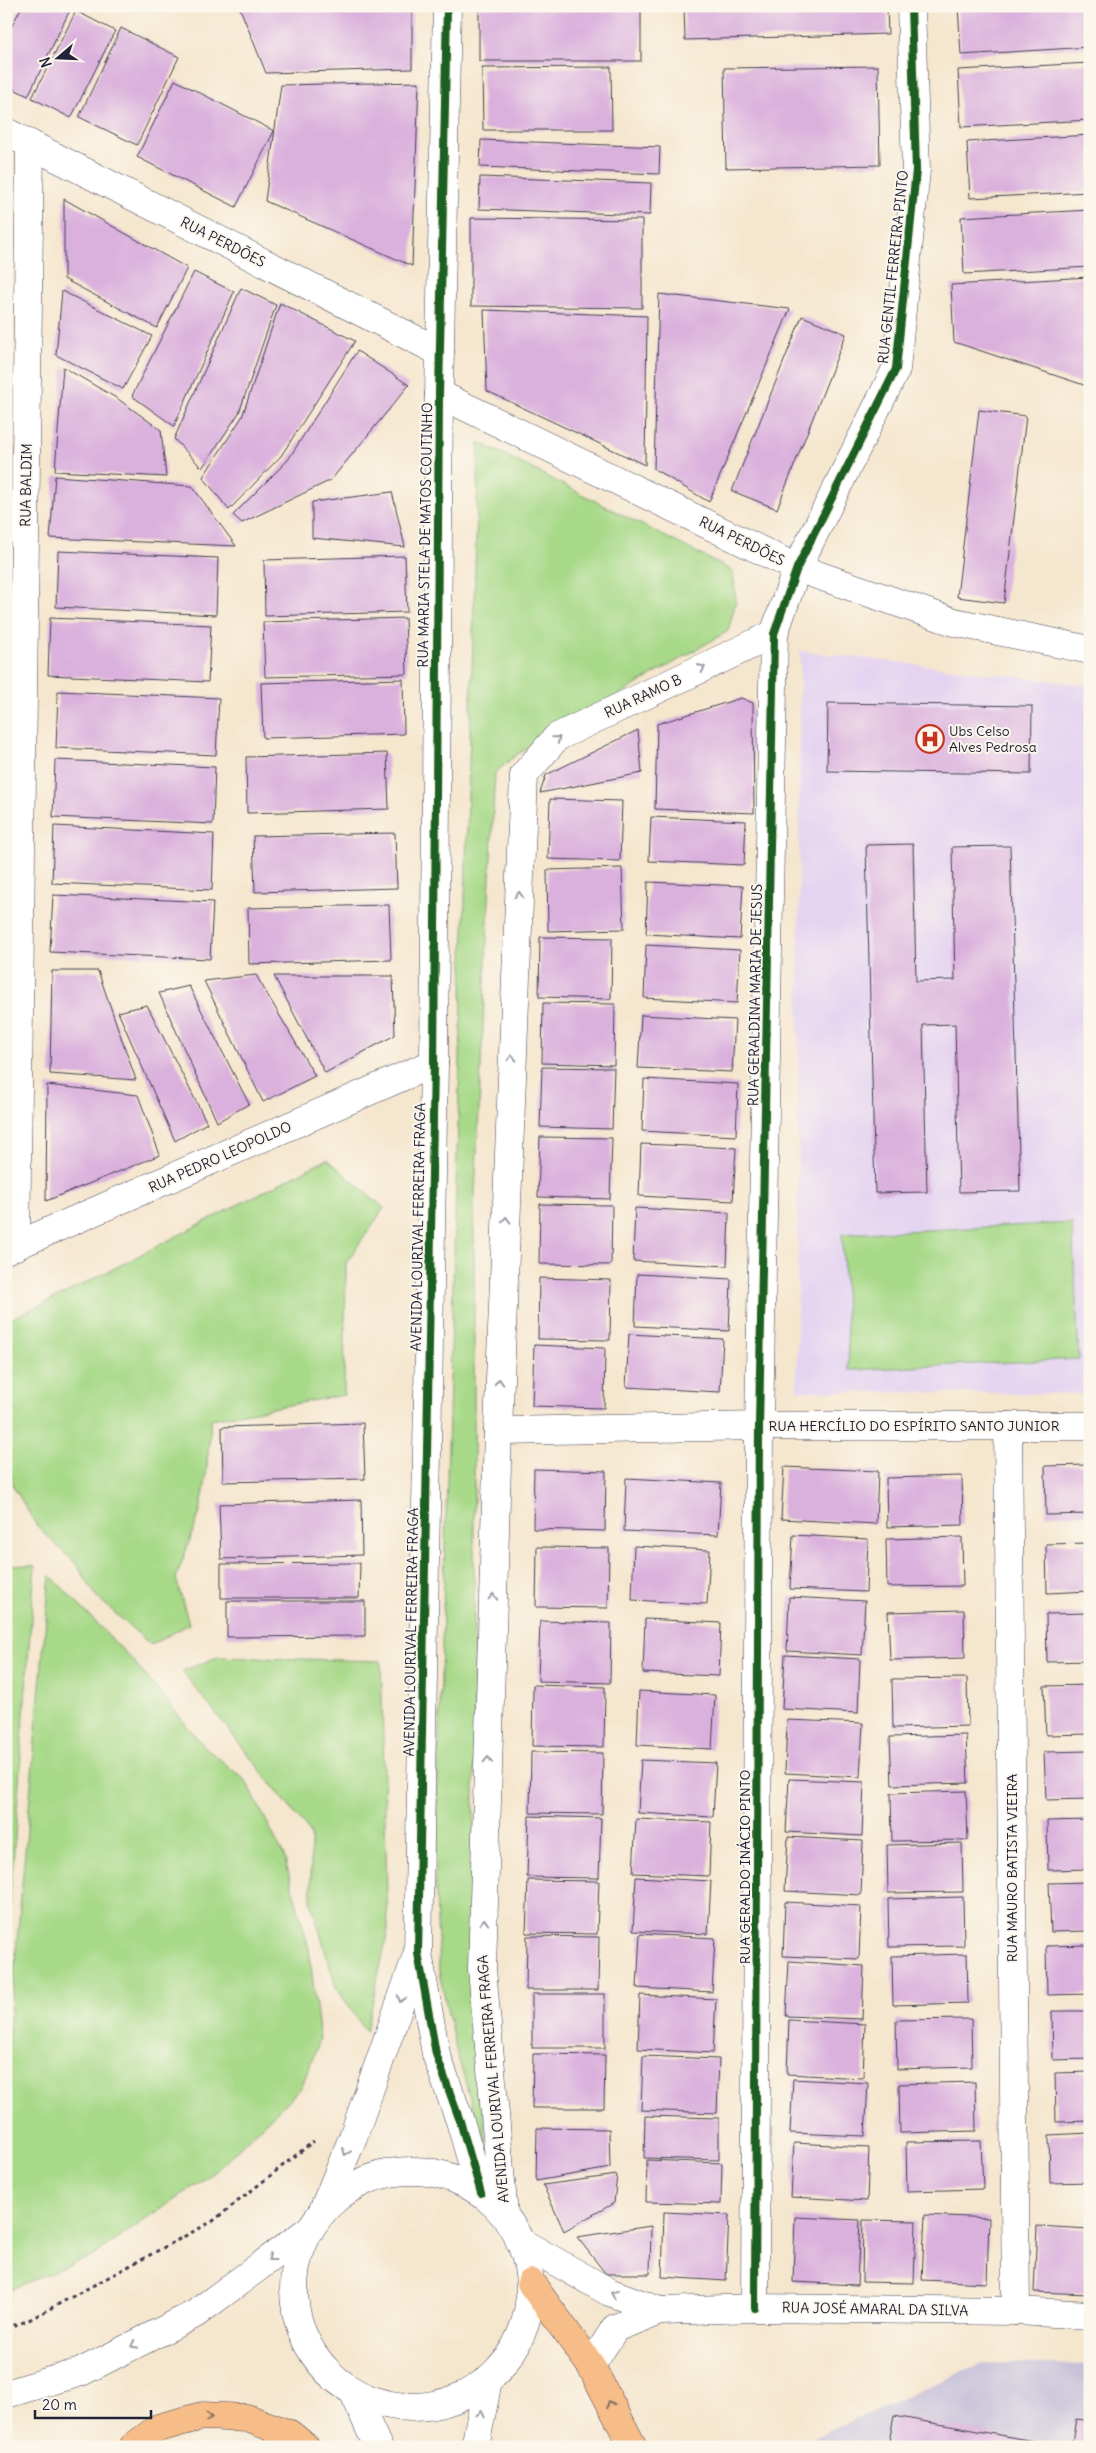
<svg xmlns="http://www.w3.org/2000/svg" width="1096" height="2453" font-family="Delius,sans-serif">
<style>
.built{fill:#e4d3f1}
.industrial{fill:#c6c0d9}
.green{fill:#a7d988;stroke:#647e62}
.building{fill:#dab0dd}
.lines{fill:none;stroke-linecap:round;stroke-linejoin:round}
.minor-casing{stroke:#423f51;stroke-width:29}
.tertiary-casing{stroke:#423f51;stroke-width:29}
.trunk-casing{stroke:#423f51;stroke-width:29}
.path{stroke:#423f51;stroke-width:3;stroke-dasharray:4 4;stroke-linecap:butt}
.minor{stroke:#fff;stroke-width:28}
.tertiary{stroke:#fff;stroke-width:28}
.trunk{stroke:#f7bd88;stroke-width:28}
.cycleway-casing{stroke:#fbf7ec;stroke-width:11}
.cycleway{stroke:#1b5e20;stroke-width:8}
.oneway{stroke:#9c9ca7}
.oneway2{stroke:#8c7062}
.labels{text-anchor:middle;stroke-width:4;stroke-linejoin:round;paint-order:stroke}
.street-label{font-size:14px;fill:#22223b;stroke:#fbf7ec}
.poi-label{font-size:14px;fill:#22223b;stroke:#fbf7ec;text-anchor:start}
</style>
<rect width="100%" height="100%" fill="#fbf7ec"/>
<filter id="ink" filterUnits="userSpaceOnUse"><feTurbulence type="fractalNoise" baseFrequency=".02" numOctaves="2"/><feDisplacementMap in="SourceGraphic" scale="10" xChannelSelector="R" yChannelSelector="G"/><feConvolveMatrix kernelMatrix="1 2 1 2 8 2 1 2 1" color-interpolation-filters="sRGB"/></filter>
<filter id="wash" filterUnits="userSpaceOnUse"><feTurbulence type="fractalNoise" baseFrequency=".0096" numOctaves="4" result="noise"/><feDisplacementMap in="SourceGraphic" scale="20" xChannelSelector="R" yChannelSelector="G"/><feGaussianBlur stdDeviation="1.12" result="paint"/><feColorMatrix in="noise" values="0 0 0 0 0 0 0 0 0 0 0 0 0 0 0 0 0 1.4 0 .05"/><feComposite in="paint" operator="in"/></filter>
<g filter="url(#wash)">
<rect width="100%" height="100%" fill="#f5e6ce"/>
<polygon class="built" points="800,651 1090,685 1090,1394 797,1391"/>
<polygon class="industrial" points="982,2363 1090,2365 1090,2447 793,2447"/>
<g class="green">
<polygon points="479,442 733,571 736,601 728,631 516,755 495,773 474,1214 474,1979 487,2155 456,2050 439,1972 435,1870"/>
<polygon points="327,1159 384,1208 346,1263 344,1395 211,1419 205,1487 199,1515 176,1578 189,1624 151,1645 97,1597 76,1564 37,1526 13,1486 6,1445 6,1321 62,1295"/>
<polygon points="1072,1223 1079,1359 849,1370 842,1234"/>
<polygon points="6,1564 35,1566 6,1958"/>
<polygon points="50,1575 135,1663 203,1745 246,1781 284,1856 309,1949 320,2040 301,2088 213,2173 93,2256 6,2291 6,2062"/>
<polygon points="218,1657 381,1661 388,1931 366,2032 336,1987 311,1902 311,1834 182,1671"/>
</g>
<g id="blocks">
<g class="building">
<polygon points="22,6 71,8 28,96 6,85 6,37"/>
<polygon points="239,6 412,6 412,69 266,73"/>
<rect x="479" y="6" width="162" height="55"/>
<polygon points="684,6 887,6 888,34 685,40"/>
<polygon points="958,6 1090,6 1090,47 961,55"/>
<polygon points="76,11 115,31 71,118 32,98"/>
<polygon points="121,28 179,57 137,145 79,117"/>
<polygon points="1090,63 1090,120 961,127 958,70"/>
<polygon points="878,66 880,165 726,168 724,68"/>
<polygon points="611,67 612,130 483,130 482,68"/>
<polygon points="175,80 274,131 236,207 137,157"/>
<polygon points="419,82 412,266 265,201 281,85"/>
<polygon points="1090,135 1090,192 970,198 967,142"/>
<polygon points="481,140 660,147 659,174 480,167"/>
<polygon points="480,177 651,183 650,215 479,209"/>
<polygon points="64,199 187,268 157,328 64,279"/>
<polygon points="1090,210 1090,267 964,274 961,217"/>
<polygon points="471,218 642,220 642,308 471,306"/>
<polygon points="194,272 234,292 174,426 132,396"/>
<polygon points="1089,277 1090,387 954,342 951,285"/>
<polygon points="241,288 276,305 239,413 202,468 174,439"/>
<polygon points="62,291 152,336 123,389 56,355"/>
<polygon points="659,294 790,309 709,502 654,469"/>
<polygon points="280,303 355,341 281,456 229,510 203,477 242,417"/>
<polygon points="484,310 647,316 645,465 487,391"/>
<polygon points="802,316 846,334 777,509 732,491"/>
<polygon points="357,351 409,385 331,480 242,523 233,515 288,460"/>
<polygon points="63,367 118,399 161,430 166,477 55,471"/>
<polygon points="979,410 1026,416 1004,603 957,597"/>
<polygon points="55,476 192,486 236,546 50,538"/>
<polygon points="392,492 405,547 312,538 312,502"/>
<polygon points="58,551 218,558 216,615 56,607"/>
<polygon points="405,556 407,612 265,616 264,560"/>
<polygon points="50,618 211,625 208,682 48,675"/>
<polygon points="405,618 407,674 265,677 263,622"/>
<polygon points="403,679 404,734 263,738 261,683"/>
<polygon points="58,691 219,698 216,755 56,748"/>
<polygon points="741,698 753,703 754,813 655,809 657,724"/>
<polygon points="828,703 1032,706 1031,774 827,771"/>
<polygon points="638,730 642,773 540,793 546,775"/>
<polygon points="387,753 389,809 247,813 246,757"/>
<polygon points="55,760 215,767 213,824 53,817"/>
<polygon points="550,799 622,801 620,861 548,859"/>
<polygon points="651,817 746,821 744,865 649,861"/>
<polygon points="54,826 214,834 212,890 52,883"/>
<polygon points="395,833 397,888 255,892 253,836"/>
<polygon points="913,844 916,981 955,980 952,847 1010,846 1020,1191 959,1192 955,1024 923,1025 927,1192 875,1193 866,845"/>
<polygon points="622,868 624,929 548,931 547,870"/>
<polygon points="648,882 743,886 740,939 646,934"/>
<polygon points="53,895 213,902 210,959 50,952"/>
<polygon points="389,905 391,960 249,964 248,908"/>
<polygon points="540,937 612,938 611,999 539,997"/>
<polygon points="646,945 740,950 737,1003 644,998"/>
<polygon points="52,971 98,971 136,1080 50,1074"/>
<polygon points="256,975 315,1076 263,1102 204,981"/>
<polygon points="274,976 393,976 395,1035 325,1073"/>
<polygon points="189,986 249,1104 217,1122 159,993"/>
<polygon points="543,1003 615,1004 614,1065 542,1063"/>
<polygon points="147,1005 207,1123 175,1141 118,1012"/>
<polygon points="641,1015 735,1020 732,1072 638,1068"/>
<polygon points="542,1067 614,1068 612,1129 540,1127"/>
<polygon points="644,1079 738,1084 736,1136 642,1131"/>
<polygon points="47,1085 138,1095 160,1155 46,1201"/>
<polygon points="540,1137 612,1138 610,1199 538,1197"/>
<polygon points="641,1144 736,1148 733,1201 639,1196"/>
<polygon points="540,1204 612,1205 611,1265 539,1264"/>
<polygon points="635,1208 729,1213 727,1266 633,1261"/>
<polygon points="637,1274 731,1279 729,1331 635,1326"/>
<polygon points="539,1278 611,1280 610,1340 538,1339"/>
<polygon points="629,1334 723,1339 720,1392 626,1387"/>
<polygon points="534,1345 605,1348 604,1408 532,1406"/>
<polygon points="363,1423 365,1479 223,1482 222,1427"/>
<polygon points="1090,1465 1090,1514 1046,1515 1045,1466"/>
<polygon points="784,1467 878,1471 876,1524 781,1519"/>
<polygon points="534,1469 606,1471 605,1531 533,1529"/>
<polygon points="962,1476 963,1525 887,1527 886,1478"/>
<polygon points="626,1478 721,1483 718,1535 624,1531"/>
<polygon points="361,1500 362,1555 221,1559 219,1504"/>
<polygon points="793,1535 868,1539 866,1592 790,1589"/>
<polygon points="962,1537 963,1586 887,1587 886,1539"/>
<polygon points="1090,1543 1090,1591 1047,1593 1046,1544"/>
<polygon points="634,1546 710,1550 707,1604 632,1600"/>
<polygon points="537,1547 609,1548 608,1608 536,1607"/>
<polygon points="360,1563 359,1598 221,1598 221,1564"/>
<polygon points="789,1597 865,1601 862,1655 787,1651"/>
<polygon points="227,1601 365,1601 365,1636 227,1637"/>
<polygon points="964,1610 965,1658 890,1660 888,1612"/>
<polygon points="1090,1613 1090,1661 1047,1662 1046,1614"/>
<polygon points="645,1619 721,1623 719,1676 643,1673"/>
<polygon points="540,1621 611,1623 610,1683 538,1681"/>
<polygon points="785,1655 860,1659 858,1713 782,1709"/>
<polygon points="967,1678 968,1726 893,1728 892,1679"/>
<polygon points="533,1685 605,1687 604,1747 532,1746"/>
<polygon points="1090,1685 1090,1734 1046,1735 1044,1686"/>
<polygon points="639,1691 715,1695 712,1749 637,1745"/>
<polygon points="787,1720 863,1723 860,1777 785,1773"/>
<polygon points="966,1735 968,1783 892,1785 890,1737"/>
<polygon points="1090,1751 1090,1799 1046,1800 1044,1752"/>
<polygon points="531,1752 603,1753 602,1814 530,1813"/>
<polygon points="641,1760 716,1763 713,1817 638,1813"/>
<polygon points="789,1779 864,1782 862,1836 786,1832"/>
<polygon points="966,1791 968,1840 892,1841 891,1793"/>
<polygon points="529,1816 601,1818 599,1878 527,1877"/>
<polygon points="636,1819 711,1822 709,1876 633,1873"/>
<polygon points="1090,1820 1090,1869 1048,1870 1047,1821"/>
<polygon points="788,1837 863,1841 861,1895 785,1891"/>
<polygon points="962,1843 963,1892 888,1893 887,1845"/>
<polygon points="636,1877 711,1881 708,1934 633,1931"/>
<polygon points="528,1880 599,1881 597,1934 526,1933"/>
<polygon points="1090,1882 1090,1931 1051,1932 1049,1883"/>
<polygon points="963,1897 964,1946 889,1947 888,1899"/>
<polygon points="785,1902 861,1906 859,1959 783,1956"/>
<polygon points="640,1934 715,1938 712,1992 637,1988"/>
<polygon points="527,1936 599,1937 598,1990 526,1990"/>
<polygon points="1090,1945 1090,1994 1047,1995 1046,1946"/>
<polygon points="967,1954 968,2003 893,2005 892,1956"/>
<polygon points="789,1961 864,1966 862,2019 786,2016"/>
<rect x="532" y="1994" width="73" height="54"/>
<polygon points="640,1995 716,1999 713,2053 638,2049"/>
<polygon points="1052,2011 1090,2011 1090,2059 1053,2060"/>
<polygon points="971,2019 972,2067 897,2069 896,2020"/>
<polygon points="789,2020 865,2024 863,2078 787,2074"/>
<polygon points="533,2054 605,2055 604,2108 532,2108"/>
<polygon points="643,2056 719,2059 717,2113 641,2110"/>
<polygon points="1090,2072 1090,2121 1056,2122 1055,2073"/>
<polygon points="793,2079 868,2083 865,2136 790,2133"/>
<polygon points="975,2082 976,2131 900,2133 899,2084"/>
<polygon points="645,2116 719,2118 719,2160 644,2158"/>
<polygon points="537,2128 609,2129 610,2168 536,2181"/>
<polygon points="1090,2133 1090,2182 1050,2183 1049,2135"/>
<polygon points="981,2141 983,2189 907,2191 906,2142"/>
<polygon points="794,2143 869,2147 867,2201 791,2197"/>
<polygon points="647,2160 722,2163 721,2204 646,2202"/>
<polygon points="617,2175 614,2203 564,2231 543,2185"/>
<polygon points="664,2212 729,2215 726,2281 662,2277"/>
<polygon points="925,2215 989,2218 987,2283 922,2280"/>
<polygon points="795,2217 860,2220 857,2285 793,2282"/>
<polygon points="863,2220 916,2221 914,2283 862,2282"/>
<polygon points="651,2226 650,2274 606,2274 577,2237"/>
<polygon points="1037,2226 1090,2229 1090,2294 1034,2292"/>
<polygon points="894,2416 1061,2446 1061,2447 888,2447"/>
<polygon points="1076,2419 1090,2421 1090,2447 1071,2447"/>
</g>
</g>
</g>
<g filter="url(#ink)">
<use href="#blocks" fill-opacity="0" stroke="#423f51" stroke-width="1"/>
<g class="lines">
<defs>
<g id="minor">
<polyline points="16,1246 30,144"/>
<polyline points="6,1250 434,1063"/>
<polyline points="1008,1426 1016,2311"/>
<polyline points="498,1431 759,1426 1090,1426"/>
<polyline points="504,2215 482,1969 498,1431 524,775 557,737 774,634"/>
<polyline points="521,2242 609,2292 660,2311"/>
<polyline points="755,2308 759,1426 774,634 797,568 896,369 916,170 911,6"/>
<polyline points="591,2366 615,2328 660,2311 755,2308 1016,2311 1090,2315"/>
</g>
<g id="tertiary">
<polyline points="447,6 439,394 434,1063 418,1953 436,2054 460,2121 481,2193"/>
<polyline points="6,132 440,352"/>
<polyline points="439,394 797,568 954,622 1090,650"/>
<circle cx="412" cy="2289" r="118"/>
<polyline points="324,2208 353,2137 417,1955"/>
<polyline points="354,2393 378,2447"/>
<polyline points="6,2394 81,2372 195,2314 310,2229"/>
<polyline points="475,2447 488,2381"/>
</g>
<g id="trunk">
<polyline points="531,2283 591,2366 633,2447"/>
<polyline points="133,2447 158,2428 202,2416 247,2418 290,2434 306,2447"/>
</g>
</defs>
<use href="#minor" class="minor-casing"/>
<use href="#tertiary" class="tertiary-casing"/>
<use href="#trunk" class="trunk-casing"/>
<polyline class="path" points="6,2328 27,2321 213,2221 314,2141"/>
<use href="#minor" class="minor"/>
<use href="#tertiary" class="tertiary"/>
<use href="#trunk" class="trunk"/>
<defs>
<g id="cycleway">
<polyline points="447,6 439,394 434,1063 418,1953 436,2054 460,2121 481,2193"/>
<polyline points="755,2308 759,1426 774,634 797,568 896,369 916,170 911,6"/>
</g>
</defs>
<use href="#cycleway" class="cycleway-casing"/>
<use href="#cycleway" class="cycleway"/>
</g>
<defs><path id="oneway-chevron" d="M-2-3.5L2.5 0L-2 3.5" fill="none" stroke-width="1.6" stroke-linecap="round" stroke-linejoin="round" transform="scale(1.25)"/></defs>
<g class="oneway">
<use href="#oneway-chevron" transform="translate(702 668) rotate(-25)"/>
<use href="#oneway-chevron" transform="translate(557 739) rotate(-39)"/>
<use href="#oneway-chevron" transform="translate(519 895) rotate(-88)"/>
<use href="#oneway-chevron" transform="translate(512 1058) rotate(-88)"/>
<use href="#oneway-chevron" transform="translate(506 1220) rotate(-88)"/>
<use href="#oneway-chevron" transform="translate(499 1382) rotate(-88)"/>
<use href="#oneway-chevron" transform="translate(493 1597) rotate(-88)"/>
<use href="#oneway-chevron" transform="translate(488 1760) rotate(-88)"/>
<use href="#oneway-chevron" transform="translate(484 1922) rotate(-88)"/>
<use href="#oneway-chevron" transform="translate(401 1999) rotate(110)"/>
<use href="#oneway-chevron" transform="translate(346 2152) rotate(112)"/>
<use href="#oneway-chevron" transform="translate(271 2258) rotate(143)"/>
<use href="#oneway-chevron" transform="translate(614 2294) rotate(-158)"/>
<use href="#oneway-chevron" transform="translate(134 2345) rotate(153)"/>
<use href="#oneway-chevron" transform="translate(481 2414) rotate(-78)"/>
</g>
<g class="oneway2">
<use href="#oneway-chevron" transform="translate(610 2404) rotate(-117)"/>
<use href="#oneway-chevron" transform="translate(209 2417)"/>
</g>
</g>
<defs>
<symbol id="hospital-ring" viewBox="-11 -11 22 22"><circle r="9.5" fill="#fbf7ec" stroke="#c8321e" stroke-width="1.5"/><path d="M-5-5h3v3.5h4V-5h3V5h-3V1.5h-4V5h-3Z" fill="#c8321e"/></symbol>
</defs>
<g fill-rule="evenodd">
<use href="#hospital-ring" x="914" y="723" width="32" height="32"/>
</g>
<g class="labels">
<g class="street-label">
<text transform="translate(223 242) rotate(27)" y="5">RUA PERDÕES</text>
<text transform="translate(893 267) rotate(-84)" y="5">RUA GENTIL FERREIRA PINTO</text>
<text transform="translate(26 485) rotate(-89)" y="5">RUA BALDIM</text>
<text transform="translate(425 535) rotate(-89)" y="5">RUA MARIA STELA DE MATOS COUTINHO</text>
<text transform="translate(742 541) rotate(26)" y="5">RUA PERDÕES</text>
<text transform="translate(643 696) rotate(-25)" y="5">RUA RAMO B</text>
<text transform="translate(755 995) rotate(-89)" y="5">RUA GERALDINA MARIA DE JESUS</text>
<text transform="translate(220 1157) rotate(-24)" y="5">RUA PEDRO LEOPOLDO</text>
<text transform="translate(418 1227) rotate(-89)" y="5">AVENIDA LOURIVAL FERREIRA FRAGA</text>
<text x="914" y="1431">RUA HERCÍLIO DO ESPÍRITO SANTO JUNIOR</text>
<text transform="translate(411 1632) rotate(-89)" y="5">AVENIDA LOURIVAL FERREIRA FRAGA</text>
<text transform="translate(745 1867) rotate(-90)" y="5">RUA GERALDO INÁCIO PINTO</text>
<text transform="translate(1012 1868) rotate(-90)" y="5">RUA MAURO BATISTA VIEIRA</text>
<text transform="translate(493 2079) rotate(-95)" y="5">AVENIDA LOURIVAL FERREIRA FRAGA</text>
<text transform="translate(875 2309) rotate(1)" y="5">RUA JOSÉ AMARAL DA SILVA</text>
</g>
<g class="poi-label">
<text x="949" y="736">Ubs Celso<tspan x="949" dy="16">Alves Pedrosa</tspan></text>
</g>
</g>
<rect width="1096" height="2453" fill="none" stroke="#fbf7ec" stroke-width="25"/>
<g transform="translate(58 58) rotate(251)" stroke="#fbf7ec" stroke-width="4" paint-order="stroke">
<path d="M0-4L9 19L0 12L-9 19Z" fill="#22223b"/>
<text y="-8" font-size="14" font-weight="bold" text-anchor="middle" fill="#22223b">N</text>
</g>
<path d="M35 2410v8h116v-8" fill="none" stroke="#22223b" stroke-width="2.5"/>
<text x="42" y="2410" font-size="15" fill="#22223b" stroke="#fbf7ec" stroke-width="4" paint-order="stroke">20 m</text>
</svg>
